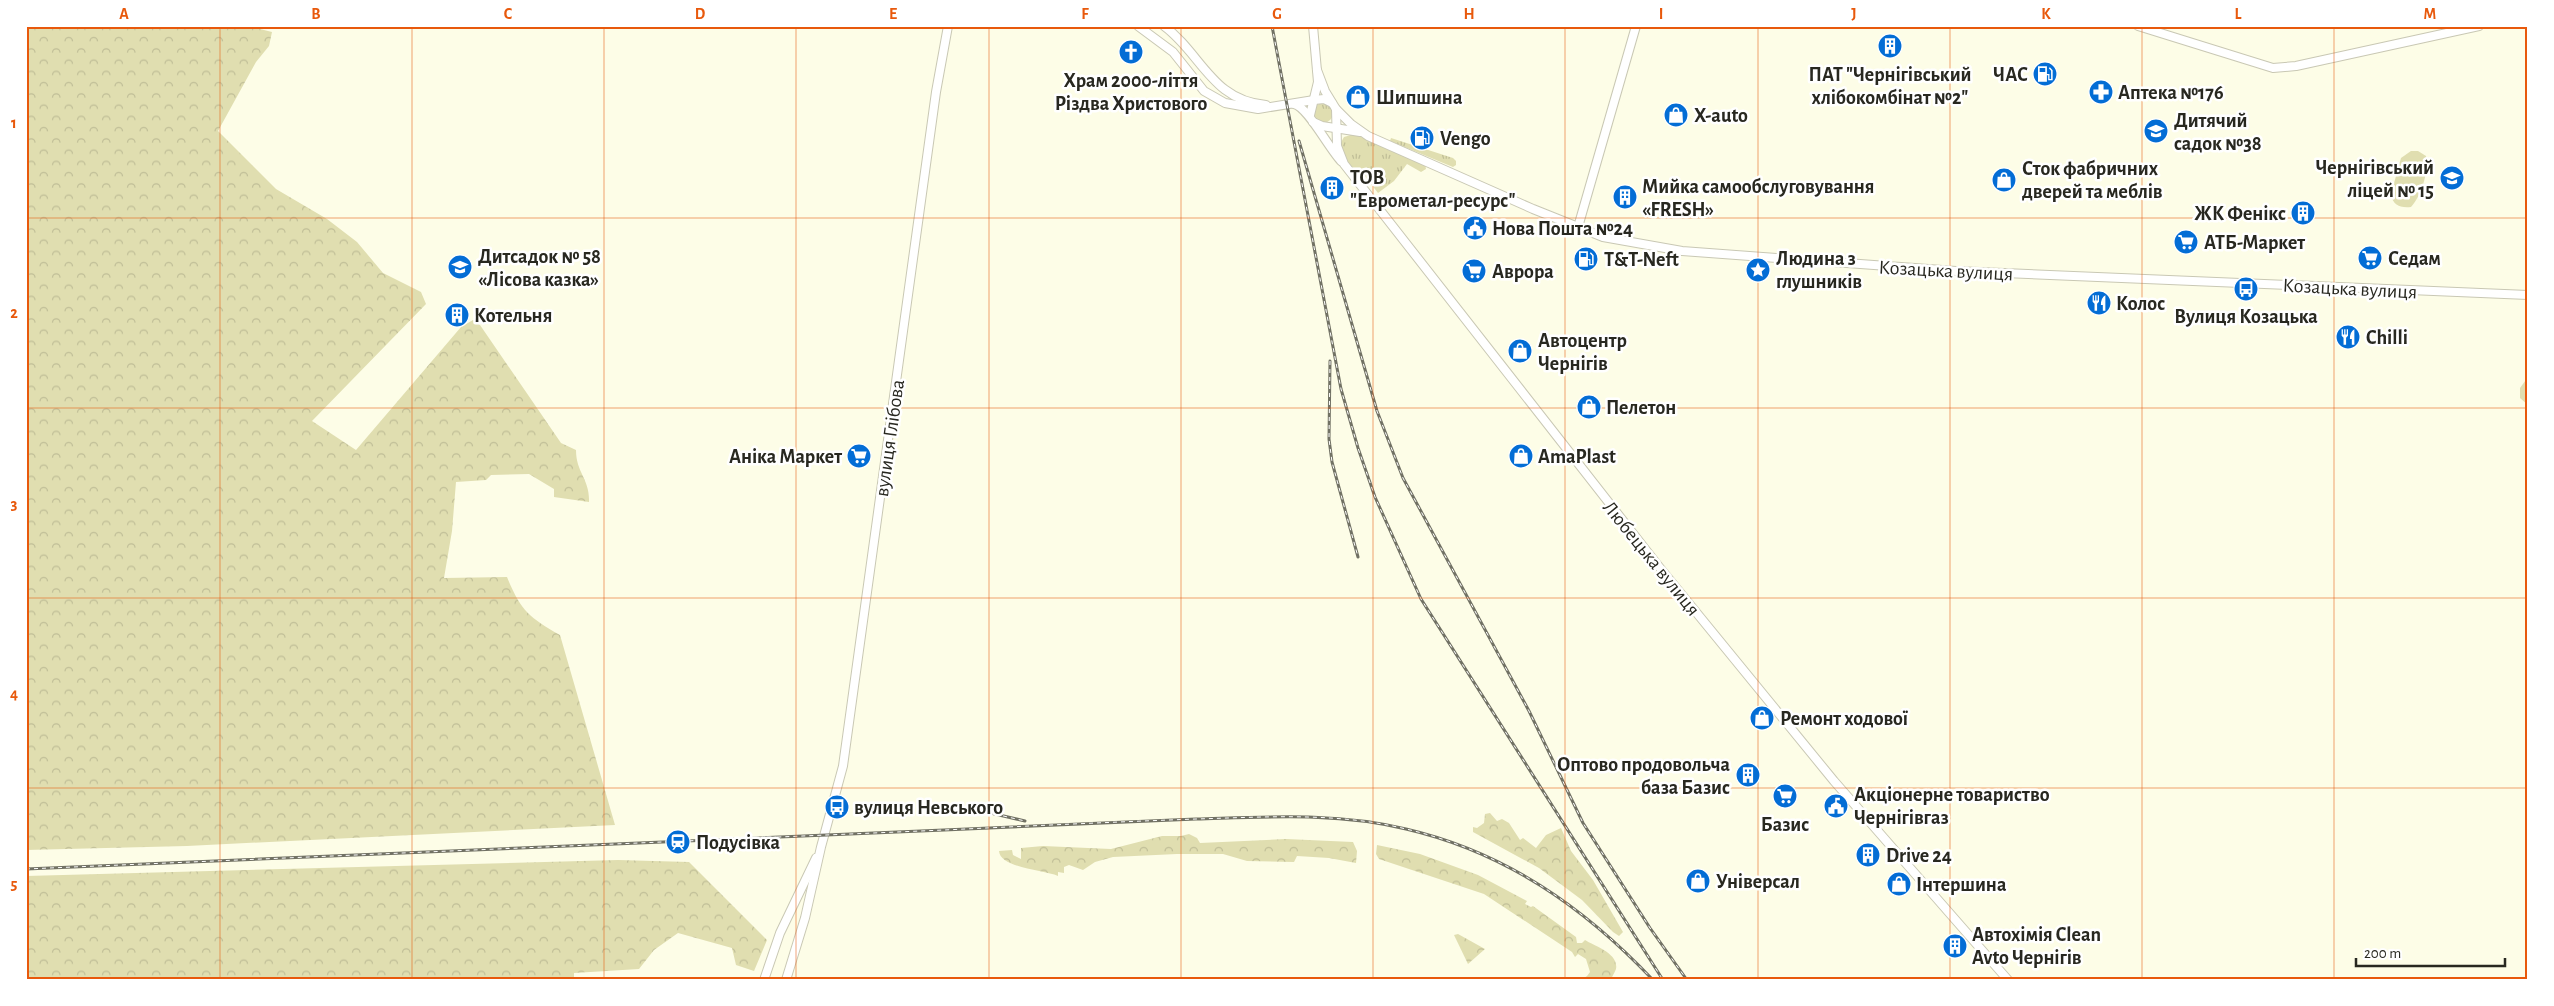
<svg xmlns="http://www.w3.org/2000/svg" width="2554" height="1006" font-family="'Alegreya Sans',sans-serif">
<style>
.grass{fill:url(#grass-tufts)}
.forest{fill:url(#forest-crowns)}
.garden{fill:#e0deb0}
.lines{fill:none;stroke-linecap:round;stroke-linejoin:round}
.secondary-casing{stroke:#c9c8b4;stroke-width:10}
.secondary{stroke:#fff;stroke-width:8}
.rail-casing{stroke:#717164;stroke-width:3}
.rail{stroke:#fff;stroke-width:1;stroke-dasharray:4;stroke-linecap:butt}
.grid{fill:none;stroke:#e8590c;stroke-width:1;stroke-opacity:0.55}
.labels{text-anchor:middle;stroke-width:5;stroke-linejoin:round;paint-order:stroke}
.poi-label{font-size:20px;font-weight:bold;fill:#282820;stroke:#fff;text-anchor:start}
.street-label{font-size:20px;fill:#282820;stroke:#fff}
.neatline{fill:none;stroke:#e8590c;stroke-width:2}
.grid-label{font-size:16px;text-anchor:middle;font-weight:bold;fill:#e8590c}
</style>
<defs>
<pattern id="grass-tufts" width="24" height="20" patternUnits="userSpaceOnUse" patternTransform="scale(1.25)"><rect width="24" height="20" fill="#e0deb0"/><path d="M3 7l-1-3M5 7V3M7 7l1-3M15 17l-1-3M17 17v-4M19 17l1-3" fill="none" stroke="#c0be97"/></pattern>
<pattern id="forest-crowns" width="20" height="18" patternUnits="userSpaceOnUse" patternTransform="scale(1.25)"><rect width="20" height="18" fill="#e0deb0"/><path d="M2 6a3 3 0 1 1 6 0M12 15a3 3 0 1 1 6 0" fill="none" stroke="#c0be97"/></pattern>
</defs>
<rect width="100%" height="100%" fill="#fdfde7"/>
<g class="grass">
<circle cx="1323" cy="113" r="10"/>
<path d="M1354 134 1425 164 1426 169 1421 172 1407 164 1394 181 1378 193 1364 175 1360 177C1351 166 1334 152 1344 137Z"/>
<polygon points="1391,138 1453,158 1456,161 1456,165 1453,167 1390,141"/>
</g>
<g class="forest">
<path d="M26 26H248L272 32 269 46 256 62 218 131 276 189 327 219 357 242 383 273 421 292 426 304 312 421 356 450 461 327 473 320 480 325 561 443 576 450C576 473 590 479 589 502L554 497V489L529 474 491 475 486 480 456 482 452 531 444 578 507 577C521 611 529 617 560 635L615 825 187 846 26 850Z"/>
<polygon points="1490,813 1497,821 1502,819 1509,823 1520,840 1523,838 1536,848 1546,835 1561,828 1571,851 1593,880 1623,932 1619,936 1613,932 1582,900 1539,868 1473,832 1473,827 1477,828 1484,823 1485,814"/>
<path d="M1189 834 1197 838 1200 843 1286 839 1353 842 1357 851 1356 863 1329 858 1297 856 1294 862 1247 861 1223 854H1177L1113 857 1095 862 1083 870 1069 865 1064 867V873L1058 872V876C1044 870 1000 868 999 851L1012 850 1013 855 1021 859V848L1043 846 1111 849 1162 836H1181Z"/>
<path d="M1377 845 1420 854 1478 875 1527 901 1525 904 1531 907 1533 906 1576 937 1577 943H1582L1585 940C1594 946 1619 953 1616 969 1615 972 1612 976 1611 980H1581L1587 976 1590 972 1586 959 1578 954 1575 957 1572 952 1484 894 1379 859 1376 854Z"/>
<polygon points="618,860 689,862 767,940 754,971 736,965 732,948 678,933 654,950 639,969 574,973 574,980 26,980 26,876"/>
<polygon points="1458,934 1485,949 1468,964 1454,935"/>
</g>
<g class="garden">
<path d="M2411 151H2418L2426 156C2429 172 2421 196 2411 207 2399 208 2393 205 2391 194L2401 158Z"/>
<polygon points="2528,377 2528,405 2520,398 2520,388"/>
</g>
<g class="lines">
<defs>
<g id="secondary">
<polyline points="1138,26 1173,52 1204,91 1225,103 1258,109 1314,100 1324,99 1332,103"/>
<path d="M1164 26C1201 53 1212 101 1266 105"/>
<polyline points="2138,26 2273,68 2296,66 2479,26"/>
<polyline points="1317,70 1325,91 1336,109 1337,146 1344,164 1660,568 1834,781 2008,980"/>
<path d="M1294 104C1307 106 1328 147 1341 161"/>
<polyline points="1336,109 1351,124 1368,136 1533,209 1603,237 1682,251 1956,271 2528,295"/>
<polyline points="1310,115 1318,82 1313,26"/>
<polyline points="1313,122 1322,126 1360,132"/>
<polyline points="1578,227 1636,26"/>
<polyline points="764,980 780,933 816,858"/>
<polyline points="786,980 805,918 821,847 843,766 936,92 948,26"/>
</g>
</defs>
<use href="#secondary" class="secondary-casing"/>
<use href="#secondary" class="secondary"/>
<defs>
<g id="rail">
<polyline points="1272,26 1341,389 1358,448 1375,497 1421,599 1663,980"/>
<polyline points="1299,141 1377,411 1403,478 1529,711 1583,823 1650,928 1687,980"/>
<polyline points="1330,361 1329,439 1332,462 1358,557"/>
<polyline points="924,809 969,808 1025,821"/>
<path d="M26 869C332 856 638 843 944 830 1028 826 1112 822 1196 819 1266 817 1337 812 1406 829 1505 852 1584 907 1653 980"/>
</g>
</defs>
<use href="#rail" class="rail-casing"/>
<use href="#rail" class="rail"/>
</g>
<path class="grid" d="M220 26V980M412 26V980M604 26V980M796 26V980M989 26V980M1181 26V980M1373 26V980M1565 26V980M1758 26V980M1950 26V980M2142 26V980M2334 26V980M26 218H2528M26 408H2528M26 598H2528M26 788H2528"/>
<defs>
<symbol id="building-disc" viewBox="-11 -11 22 22"><circle r="9.5" fill="#036dd5" stroke="#fff"/><path d="M-4-6H4V6H1V3H-1V6H-4ZM-2.5-4.3h1.7v1.8h-1.7ZM.8-4.3h1.7v1.8H.8ZM-2.5-1h1.7V.8h-1.7ZM.8-1h1.7V.8H.8Z" fill="#fff"/></symbol>
<symbol id="church-disc" viewBox="-11 -11 22 22"><circle r="9.5" fill="#036dd5" stroke="#fff"/><path d="M-1.2-6h2.4v3.5h3.3v2.4h-3.3V6h-2.4V-.1h-3.3v-2.4h3.3Z" fill="#fff"/></symbol>
<symbol id="fuel-disc" viewBox="-11 -11 22 22"><circle r="9.5" fill="#036dd5" stroke="#fff"/><path d="M-5.5-6h7V0h2V4h1.3V-2.5L3-4.5l.8-.8L6-3V5H2.5V1h-1V6h-7ZM-4.2-4.7v3.2H.2V-4.7Z" fill="#fff"/></symbol>
<symbol id="pharmacy-disc" viewBox="-11 -11 22 22"><circle r="9.5" fill="#036dd5" stroke="#fff"/><path d="M-2-6h4v4h4v4h-4v4h-4v-4h-4v-4h4Z" fill="#fff"/></symbol>
<symbol id="shop-disc" viewBox="-11 -11 22 22"><circle r="9.5" fill="#036dd5" stroke="#fff"/><path d="M-5-2.5h2.3a2.7 3.5 0 0 1 5.4 0H5L5.5 6h-11ZM-1.5-2.5h3a1.5 2.3 0 0 0-3 0Z" fill="#fff"/></symbol>
<symbol id="school-disc" viewBox="-11 -11 22 22"><circle r="9.5" fill="#036dd5" stroke="#fff"/><path d="M0-5L7-2L0 1L-7-2ZM-4 1L0 2.5L4 1V4Q0 6-4 4Z" fill="#fff"/></symbol>
<symbol id="civic-disc" viewBox="-11 -11 22 22"><circle r="9.5" fill="#036dd5" stroke="#fff"/><path d="M-.6-6.5H3V-4.5H.6V-3L4-1V1h2V6H-6V1h2V-1L-.6-3ZM-1.2 2.5V6h2.4V2.5Z" fill="#fff"/></symbol>
<symbol id="supermarket-disc" viewBox="-11 -11 22 22"><circle r="9.5" fill="#036dd5" stroke="#fff"/><path d="M-6-5.5h2.5l.6 2H6L4.5 2H-2.5L-4.4-4H-6ZM-1.5 3.2a1.3 1.3 0 1 0 .1 0ZM3 3.2a1.3 1.3 0 1 0 .1 0Z" fill="#fff"/></symbol>
<symbol id="sight-disc" viewBox="-11 -11 22 22"><circle r="9.5" fill="#036dd5" stroke="#fff"/><path d="M0-6L1.8-2.2L6-1.7L2.9 1.2L3.7 5.4L0 3.3L-3.7 5.4L-2.9 1.2L-6-1.7L-1.8-2.2Z" fill="#fff"/></symbol>
<symbol id="bus-disc" viewBox="-11 -11 22 22"><circle r="9.5" fill="#036dd5" stroke="#fff"/><path d="M-5-6H5V4H4V6H2V4H-2V6H-4V4H-5ZM-3.5-4V0h7V-4ZM-3.5 1.2v1.5H-2V1.2ZM2 1.2v1.5H3.5V1.2Z" fill="#fff"/></symbol>
<symbol id="restaurant-disc" viewBox="-11 -11 22 22"><circle r="9.5" fill="#036dd5" stroke="#fff"/><path d="M-5-6h1v4h1v-4h1v4h1v-4h1v5L-1.5 .5V6h-2V.5L-5-1ZM5-6V6H3V1.5H1.5Q1.5-4 5-6Z" fill="#fff"/></symbol>
<symbol id="station-disc" viewBox="-11 -11 22 22"><circle r="9.5" fill="#036dd5" stroke="#fff"/><path d="M-3-6H3Q5-6 5-4V2Q5 4 3 4L4.5 6H3L1.5 4h-3L-3 6H-4.5L-3 4Q-5 4-5 2V-4Q-5-6-3-6ZM-3.5-4v3h7v-3ZM-3.5 1v1.5H-2V1ZM2 1v1.5H3.5V1Z" fill="#fff"/></symbol>
</defs>
<g fill-rule="evenodd">
<use href="#building-disc" x="1876" y="32" width="28" height="28"/>
<use href="#church-disc" x="1117" y="38" width="28" height="28"/>
<use href="#fuel-disc" x="2031" y="60" width="28" height="28"/>
<use href="#pharmacy-disc" x="2087" y="78" width="28" height="28"/>
<use href="#shop-disc" x="1344" y="83" width="28" height="28"/>
<use href="#shop-disc" x="1662" y="101" width="28" height="28"/>
<use href="#school-disc" x="2142" y="117" width="28" height="28"/>
<use href="#fuel-disc" x="1408" y="124" width="28" height="28"/>
<use href="#school-disc" x="2438" y="164" width="28" height="28"/>
<use href="#shop-disc" x="1990" y="166" width="28" height="28"/>
<use href="#building-disc" x="1318" y="174" width="28" height="28"/>
<use href="#building-disc" x="1611" y="183" width="28" height="28"/>
<use href="#building-disc" x="2289" y="199" width="28" height="28"/>
<use href="#civic-disc" x="1461" y="214" width="28" height="28"/>
<use href="#supermarket-disc" x="2172" y="228" width="28" height="28"/>
<use href="#supermarket-disc" x="2356" y="244" width="28" height="28"/>
<use href="#fuel-disc" x="1572" y="245" width="28" height="28"/>
<use href="#school-disc" x="446" y="253" width="28" height="28"/>
<use href="#sight-disc" x="1744" y="256" width="28" height="28"/>
<use href="#supermarket-disc" x="1460" y="257" width="28" height="28"/>
<use href="#bus-disc" x="2232" y="275" width="28" height="28"/>
<use href="#restaurant-disc" x="2085" y="289" width="28" height="28"/>
<use href="#building-disc" x="443" y="301" width="28" height="28"/>
<use href="#restaurant-disc" x="2334" y="323" width="28" height="28"/>
<use href="#shop-disc" x="1506" y="337" width="28" height="28"/>
<use href="#shop-disc" x="1575" y="393" width="28" height="28"/>
<use href="#supermarket-disc" x="845" y="442" width="28" height="28"/>
<use href="#shop-disc" x="1507" y="442" width="28" height="28"/>
<use href="#shop-disc" x="1748" y="704" width="28" height="28"/>
<use href="#building-disc" x="1734" y="761" width="28" height="28"/>
<use href="#supermarket-disc" x="1771" y="782" width="28" height="28"/>
<use href="#civic-disc" x="1822" y="792" width="28" height="28"/>
<use href="#bus-disc" x="823" y="793" width="28" height="28"/>
<use href="#station-disc" x="664" y="828" width="28" height="28"/>
<use href="#building-disc" x="1854" y="841" width="28" height="28"/>
<use href="#shop-disc" x="1684" y="867" width="28" height="28"/>
<use href="#shop-disc" x="1885" y="870" width="28" height="28"/>
<use href="#building-disc" x="1941" y="932" width="28" height="28"/>
</g>
<g class="labels">
<g class="poi-label">
<text x="1890" y="81" text-anchor="middle">ПАТ "Чернігівський<tspan x="1890" dy="23">хлібокомбінат №2"</tspan></text>
<text x="2028" y="81" text-anchor="end">ЧАС</text>
<text x="1131" y="87" text-anchor="middle">Храм 2000-ліття<tspan x="1131" dy="23">Різдва Христового</tspan></text>
<text x="2118" y="99">Аптека №176</text>
<text x="1376" y="104">Шипшина</text>
<text x="1694" y="122">X-auto</text>
<text x="2174" y="127">Дитячий<tspan x="2174" dy="23">садок №38</tspan></text>
<text x="1440" y="145">Vengo</text>
<text x="2434" y="174" text-anchor="end">Чернігівський<tspan x="2434" dy="23">ліцей № 15</tspan></text>
<text x="2022" y="175">Сток фабричних<tspan x="2022" dy="23">дверей та меблів</tspan></text>
<text x="1350" y="184">ТОВ<tspan x="1350" dy="23">"Еврометал-ресурс"</tspan></text>
<text x="1642" y="193">Мийка самообслуговування<tspan x="1642" dy="23">«FRESH»</tspan></text>
<text x="2286" y="220" text-anchor="end">ЖК Фенікс</text>
<text x="1492" y="235">Нова Пошта №24</text>
<text x="2204" y="249">АТБ-Маркет</text>
<text x="478" y="263">Дитсадок № 58<tspan x="478" dy="23">«Лісова казка»</tspan></text>
<text x="1776" y="265">Людина з<tspan x="1776" dy="23">глушників</tspan></text>
<text x="2388" y="265">Седам</text>
<text x="1604" y="266">T&amp;T-Neft</text>
<text x="1492" y="278">Аврора</text>
<text x="2116" y="310">Колос</text>
<text x="474" y="322">Котельня</text>
<text x="2246" y="323" text-anchor="middle">Вулиця Козацька</text>
<text x="2366" y="344">Chilli</text>
<text x="1538" y="347">Автоцентр<tspan x="1538" dy="23">Чернігів</tspan></text>
<text x="1606" y="414">Пелетон</text>
<text x="842" y="463" text-anchor="end">Аніка Маркет</text>
<text x="1538" y="463">AmaPlast</text>
<text x="1780" y="725">Ремонт ходової</text>
<text x="1730" y="771" text-anchor="end">Оптово продовольча<tspan x="1730" dy="23">база Базис</tspan></text>
<text x="1854" y="801">Акціонерне товариство<tspan x="1854" dy="23">Чернігівгаз</tspan></text>
<text x="854" y="814">вулиця Невського</text>
<text x="1785" y="831" text-anchor="middle">Базис</text>
<text x="696" y="849">Подусівка</text>
<text x="1886" y="862">Drive 24</text>
<text x="1716" y="888">Універсал</text>
<text x="1916" y="891">Інтершина</text>
<text x="1972" y="941">Автохімія Clean<tspan x="1972" dy="23">Avto Чернігів</tspan></text>
</g>
<g class="street-label">
<text transform="translate(1946 270) rotate(3)" y="7">Козацька вулиця</text>
<text transform="translate(2350 288) rotate(3)" y="7">Козацька вулиця</text>
<text transform="translate(889 438) rotate(-82)" y="7">вулиця Глібова</text>
<text transform="translate(1652 558) rotate(51)" y="7">Любецька вулиця</text>
</g>
</g>
<rect width="2554" height="1006" fill="none" stroke="#ffffff" stroke-width="55"/>
<path d="M2356 958v8h149v-8" fill="none" stroke="#282820" stroke-width="2.5"/>
<text x="2364" y="958" font-size="15" fill="#282820" stroke="#ffffff" stroke-width="4" paint-order="stroke">200 m</text>
<rect x="28" y="28" width="2498" height="950" class="neatline"/>
<g class="grid-label">
<text x="124" y="19">A</text>
<text x="316" y="19">B</text>
<text x="508" y="19">C</text>
<text x="700" y="19">D</text>
<text x="893" y="19">E</text>
<text x="1085" y="19">F</text>
<text x="1277" y="19">G</text>
<text x="1469" y="19">H</text>
<text x="1661" y="19">I</text>
<text x="1854" y="19">J</text>
<text x="2046" y="19">K</text>
<text x="2238" y="19">L</text>
<text x="2430" y="19">M</text>
<text x="14" y="128">1</text>
<text x="14" y="318">2</text>
<text x="14" y="509">3</text>
<text x="14" y="699">4</text>
<text x="14" y="889">5</text>
</g>
</svg>
